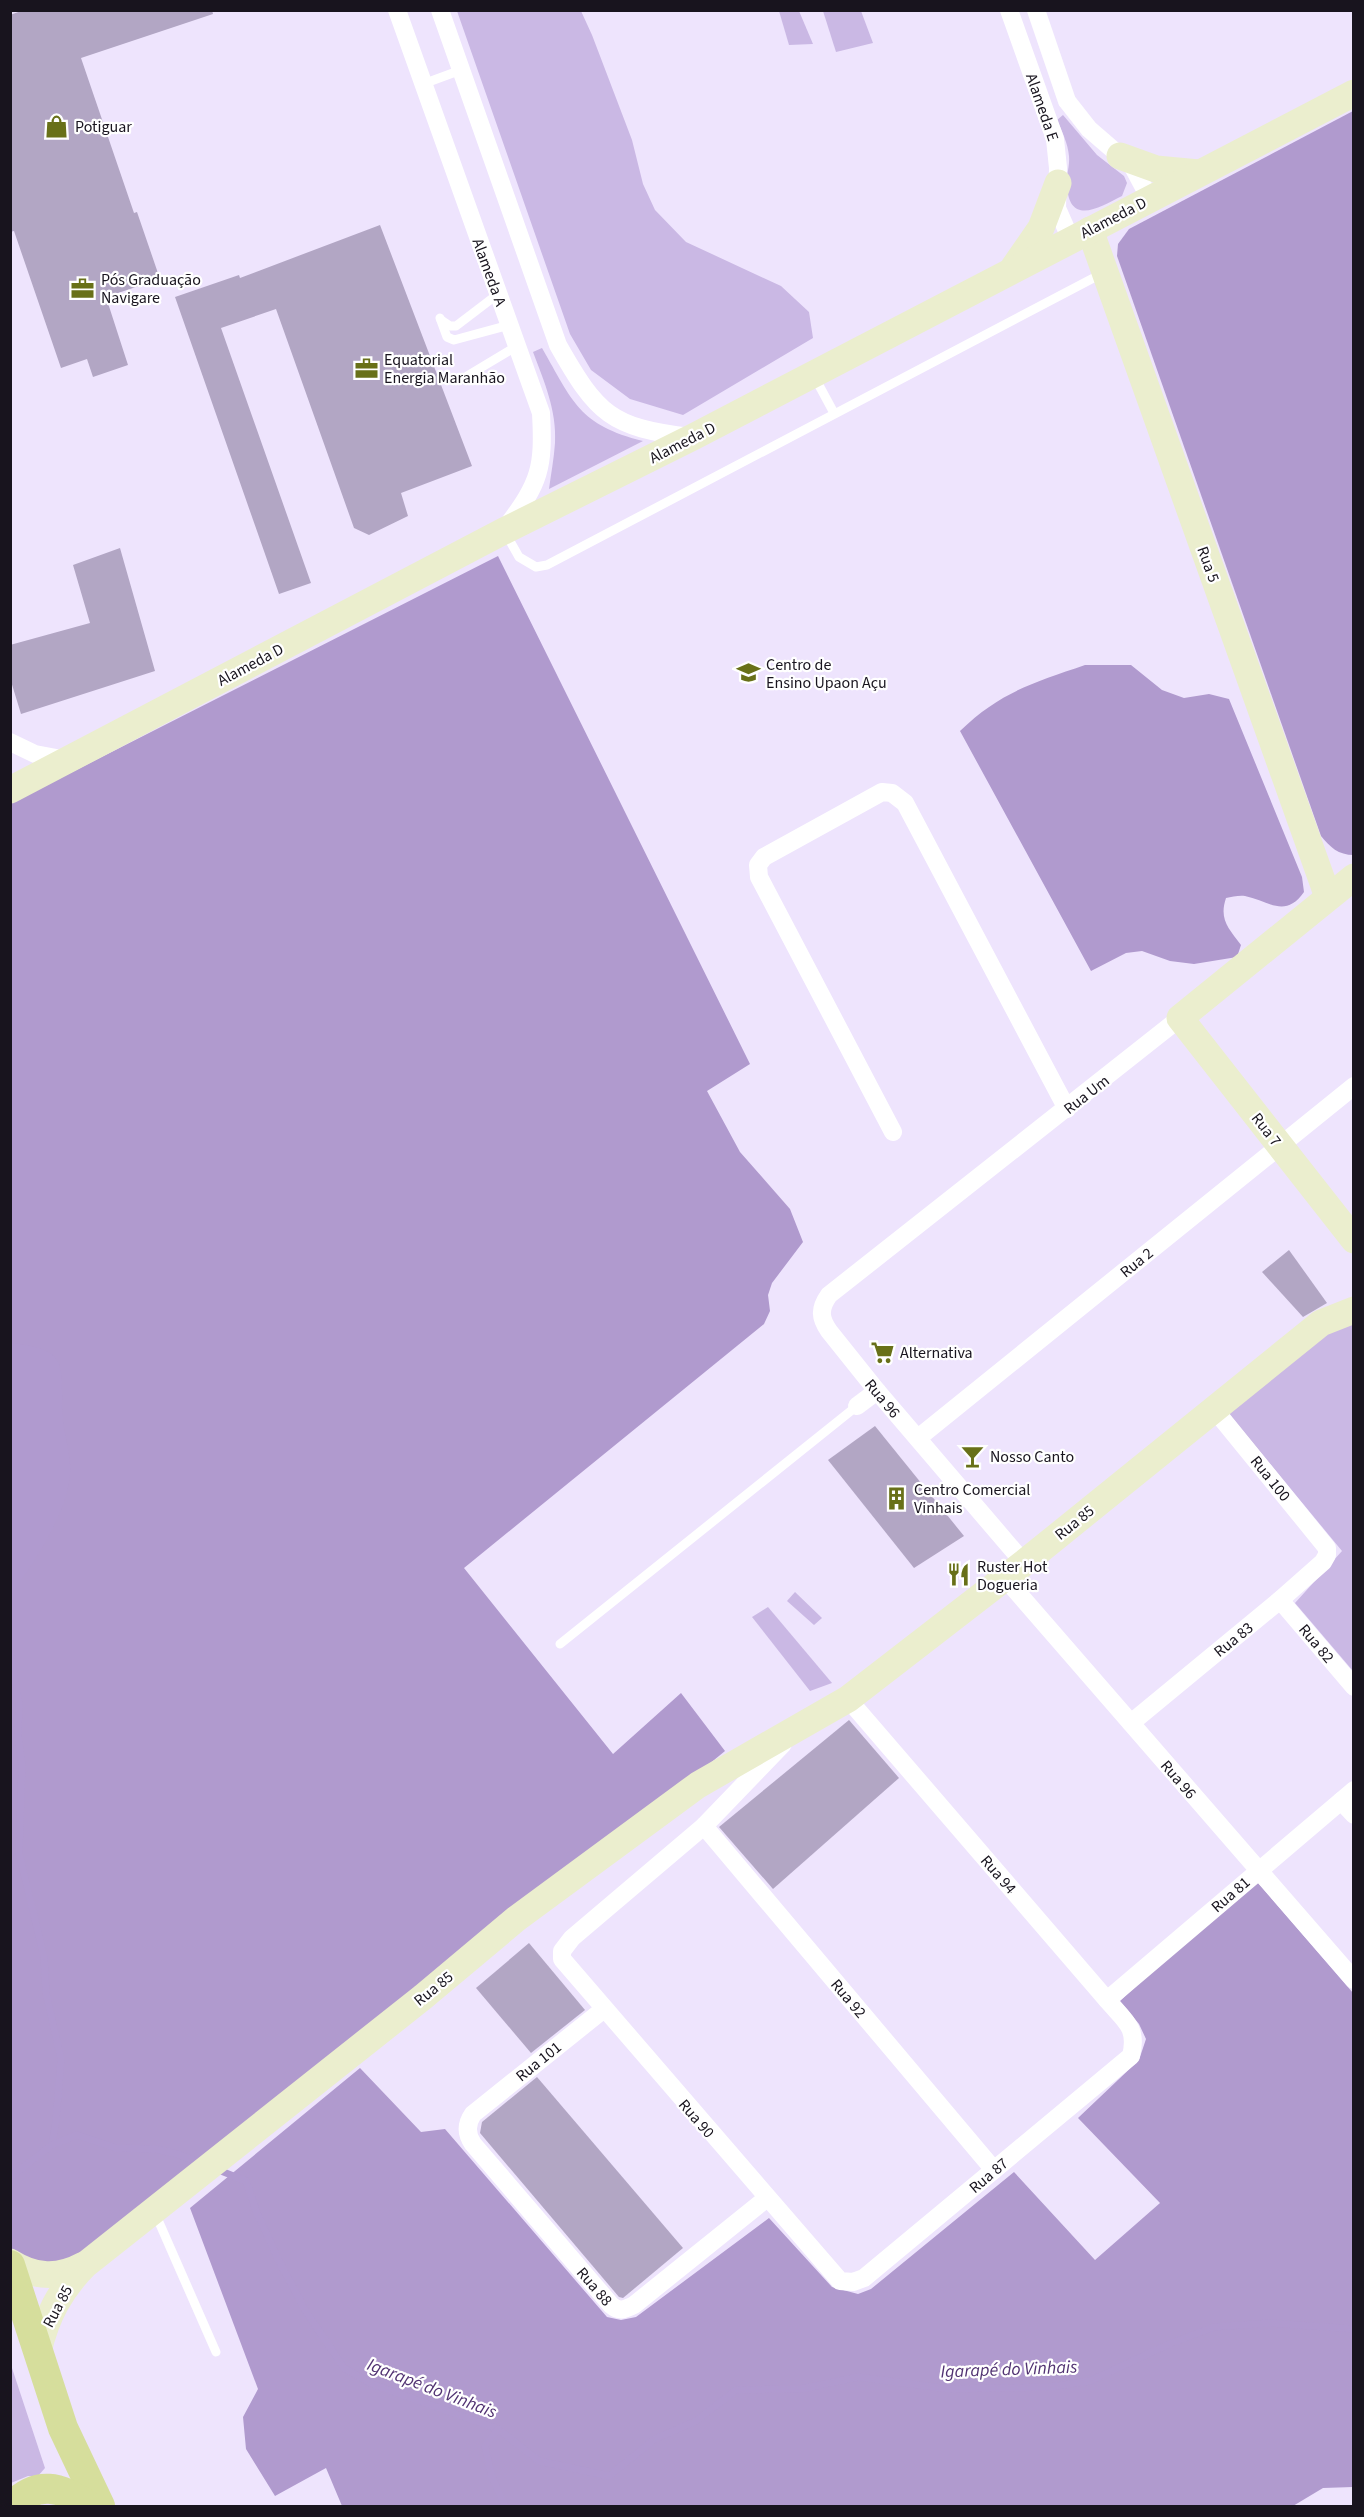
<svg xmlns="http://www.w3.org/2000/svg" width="1364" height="2517" font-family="'Source Sans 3',sans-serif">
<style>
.green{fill:#cab8e4}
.forest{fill:#b09ace}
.water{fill:#b09acf}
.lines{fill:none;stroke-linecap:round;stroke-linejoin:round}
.stream{stroke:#b09acf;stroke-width:7}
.building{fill:#b2a6c4}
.lane{stroke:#fff;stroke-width:9}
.street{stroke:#fff;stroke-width:18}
.secondary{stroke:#ebeece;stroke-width:27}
.primary{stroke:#d6de9c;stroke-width:30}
.labels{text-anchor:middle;stroke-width:4.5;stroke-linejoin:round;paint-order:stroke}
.street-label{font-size:16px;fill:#18141e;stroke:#fff}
.poi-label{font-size:16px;fill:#18141e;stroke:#fff;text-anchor:start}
.water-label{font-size:18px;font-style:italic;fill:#513272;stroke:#fff}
</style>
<rect width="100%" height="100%" fill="#eee4fd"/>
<g class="green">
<polygon points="457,11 581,11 592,35 632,140 643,184 655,210 686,242 781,286 809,312 813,338 683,415 630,399 591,370 570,334"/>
<polygon points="779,11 799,11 813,44 789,45"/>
<polygon points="823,11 861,11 873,43 836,52"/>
<path d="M1063 115 1097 155 1124 176 1127 183 1122 196C1100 207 1069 227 1067 185 1066 175 1070 166 1069 156 1068 144 1062 131 1057 120Z"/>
<path d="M542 348C573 402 579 425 643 441L549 489C551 474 554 458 555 443 557 411 544 381 533 352Z"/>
<polygon points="1353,1322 1353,1671 1295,1603 1342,1551 1224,1408 1324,1329"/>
<polygon points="795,1592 822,1618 814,1625 787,1601"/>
<polygon points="768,1607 832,1683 810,1691 752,1617"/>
<polygon points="10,2362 45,2468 38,2476 28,2476 11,2483"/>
</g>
<g class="forest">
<path d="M1353 111 1354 855C1338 855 1330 847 1321 836L1117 256 1118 244 1129 229Z"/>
<polygon points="498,556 750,1064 707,1091 740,1152 790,1209 803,1242 772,1283 768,1295 770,1311 764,1324 464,1568 613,1754 681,1693 725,1751 425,1998 82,2269 11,2262 11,803"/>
<path d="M1085 665H1131L1162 690 1184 698 1209 694 1229 699 1302 877 1304 892C1285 919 1269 901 1245 896 1239 895 1232 897 1226 898 1219 919 1228 928 1241 945L1237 957 1194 964 1170 961 1142 951 1126 953 1091 971 960 731C1000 692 1033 683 1085 665Z"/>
<polygon points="1253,1877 1353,1993 1353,2487 1323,2488 1293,2506 342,2506 326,2468 275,2496 246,2449 243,2417 258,2389 190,2208 360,2068 421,2132 445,2129 607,2317 621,2320 636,2317 769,2218 832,2287 858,2294 871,2289 1014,2172 1095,2260 1160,2203 1078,2118 1139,2060 1146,2039 1139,2024 1120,2001"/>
</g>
<path class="water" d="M11 1343C66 1350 62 1360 62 1409 62 1427 69 1445 70 1464 73 1508 34 1561 11 1596Z"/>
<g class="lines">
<g class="stream">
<polyline points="10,1652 19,1704 18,1735 22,1765 19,1853 44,1957 46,1993 61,2059 56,2121 52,2145"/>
<polyline points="216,2169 246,2181 257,2213 278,2259 305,2310 344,2368 372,2384 498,2429 539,2461 609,2476 655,2439 696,2421 736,2390 801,2389 858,2377 949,2389 1049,2387 1090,2381 1169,2344 1214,2327 1269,2323 1354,2329"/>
<polyline points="13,2175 52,2145 77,2135 116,2148 155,2149 177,2154 203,2164"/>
<polyline points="498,2429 485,2446 492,2477 505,2506"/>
</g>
</g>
<g class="building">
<polygon points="24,10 212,10 213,14 81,58 134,213 137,212 160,279 106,297 128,365 93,377 87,359 61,368 14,231 10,232 10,15"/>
<polygon points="380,225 472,466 401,493 408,516 369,535 354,528 276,309 221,328 311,583 279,594 175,297 239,275 240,278"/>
<polygon points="120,548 155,671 21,714 10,678 10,645 90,623 73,565"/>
<polygon points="1289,1250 1327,1303 1303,1317 1262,1272"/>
<polygon points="875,1426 964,1536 914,1568 828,1460"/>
<polygon points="849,1720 899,1778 773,1889 719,1827"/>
<polygon points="529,1943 585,2010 531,2053 476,1988"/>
<polygon points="537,2077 683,2248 623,2298 619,2297 480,2133 482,2122"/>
</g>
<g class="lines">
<g class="lane">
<polyline points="423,84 461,70"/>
<polyline points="440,318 447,337 454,340 509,325"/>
<polyline points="441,320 450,326 456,326 498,294"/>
<polyline points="467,376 517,346"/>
<polyline points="814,376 834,413"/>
<polyline points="506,534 519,557 536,567 547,565 1103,273"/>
<polyline points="560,1644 857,1406"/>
<polyline points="155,2213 216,2352"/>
</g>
<g class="street">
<path d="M397 10 541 413C544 468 540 482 507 526"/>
<path d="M440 10 558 345C597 414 611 428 691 437"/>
<polyline points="1009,10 1055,139 1058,168 1057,208 1071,240"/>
<polyline points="1036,10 1067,101 1089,129 1133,167 1150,199"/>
<polyline points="10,742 35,754 67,760"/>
<polyline points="893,1132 759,877 758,865 764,857 882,792 892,793 905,803 1067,1109"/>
<polyline points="857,1406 877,1391"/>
<polyline points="918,1438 1354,1086"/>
<path d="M1024 1563 877 1391 829 1331C820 1318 819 1309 829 1295L1180 1018"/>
<polyline points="1005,1578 1354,1980"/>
<polyline points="1280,1600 1354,1687"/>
<polyline points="1131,1723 1280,1600 1323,1562 1327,1555 1327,1548 1214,1409"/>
<path d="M783 1744 704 1826 572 1938 562 1951V1959L840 2281 853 2282 864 2278 1131 2056C1138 2027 1125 2021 1107 2000L848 1699"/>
<polyline points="1341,1801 1354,1815"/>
<polyline points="704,1826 994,2170"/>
<polyline points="1107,2000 1354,1790"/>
<path d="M604 2009 473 2114C466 2124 466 2134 473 2144L611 2305C619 2312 624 2310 634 2305L767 2198"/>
</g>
<g class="secondary">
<polyline points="1120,156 1156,169 1199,173"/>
<polyline points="1090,230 1328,897"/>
<polyline points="1014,267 1041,228 1058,183"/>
<polyline points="10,790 504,531 693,437 1354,93"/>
<polyline points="1354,877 1180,1018 1354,1240"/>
<path d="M10 2262C35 2278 58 2279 84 2265"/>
<path d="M38 2352C46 2317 60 2290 85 2265L423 1997 516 1919 698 1785 848 1699 1024 1563 1321 1323 1354 1310"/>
</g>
<g class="primary">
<polyline points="10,2265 63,2428 100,2506"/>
<path d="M12 2506C37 2480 61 2486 88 2506"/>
</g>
</g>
<defs>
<symbol id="shop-bare" viewBox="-9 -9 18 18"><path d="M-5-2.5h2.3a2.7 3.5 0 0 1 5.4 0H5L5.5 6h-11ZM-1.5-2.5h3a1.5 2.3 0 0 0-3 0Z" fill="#687018" stroke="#fff" stroke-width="2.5" paint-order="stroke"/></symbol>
<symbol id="office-bare" viewBox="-9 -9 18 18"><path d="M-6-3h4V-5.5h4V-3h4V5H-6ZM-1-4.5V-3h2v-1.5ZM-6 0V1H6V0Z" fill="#687018" stroke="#fff" stroke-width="2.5" paint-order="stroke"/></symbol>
<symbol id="school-bare" viewBox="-9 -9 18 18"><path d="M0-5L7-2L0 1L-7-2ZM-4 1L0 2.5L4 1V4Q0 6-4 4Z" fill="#687018" stroke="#fff" stroke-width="2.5" paint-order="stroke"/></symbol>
<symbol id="supermarket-bare" viewBox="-9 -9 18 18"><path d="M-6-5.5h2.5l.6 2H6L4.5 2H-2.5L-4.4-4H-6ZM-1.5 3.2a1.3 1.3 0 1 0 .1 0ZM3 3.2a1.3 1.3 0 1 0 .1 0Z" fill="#687018" stroke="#fff" stroke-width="2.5" paint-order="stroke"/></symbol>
<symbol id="bar-bare" viewBox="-9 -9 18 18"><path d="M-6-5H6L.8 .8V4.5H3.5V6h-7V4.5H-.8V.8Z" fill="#687018" stroke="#fff" stroke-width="2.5" paint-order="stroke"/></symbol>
<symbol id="building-bare" viewBox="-9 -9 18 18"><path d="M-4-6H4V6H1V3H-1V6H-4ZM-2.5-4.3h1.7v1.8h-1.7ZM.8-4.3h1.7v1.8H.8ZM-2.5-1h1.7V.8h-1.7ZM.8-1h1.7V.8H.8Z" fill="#687018" stroke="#fff" stroke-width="2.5" paint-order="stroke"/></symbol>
<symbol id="restaurant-bare" viewBox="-9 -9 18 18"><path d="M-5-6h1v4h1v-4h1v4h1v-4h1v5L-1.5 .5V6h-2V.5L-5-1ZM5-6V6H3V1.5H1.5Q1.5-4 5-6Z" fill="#687018" stroke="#fff" stroke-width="2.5" paint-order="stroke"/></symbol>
</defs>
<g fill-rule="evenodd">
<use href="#shop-bare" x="40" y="110" width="33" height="33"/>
<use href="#office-bare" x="66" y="272" width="33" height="33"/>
<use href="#office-bare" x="350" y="352" width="33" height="33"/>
<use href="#school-bare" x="732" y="656" width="33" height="33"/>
<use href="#supermarket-bare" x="866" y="1336" width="33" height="33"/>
<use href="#bar-bare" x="956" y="1440" width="33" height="33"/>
<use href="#building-bare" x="880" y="1482" width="33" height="33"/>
<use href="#restaurant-bare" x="942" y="1558" width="33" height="33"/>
</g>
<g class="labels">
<g class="street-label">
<text transform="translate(1043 107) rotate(71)" y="6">Alameda E</text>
<text transform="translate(1113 217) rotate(-27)" y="6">Alameda D</text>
<text transform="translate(490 272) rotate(70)" y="6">Alameda A</text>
<text transform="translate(682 442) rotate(-27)" y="6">Alameda D</text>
<text transform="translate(1209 564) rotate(70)" y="6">Rua 5</text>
<text transform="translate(250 664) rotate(-28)" y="6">Alameda D</text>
<text transform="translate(1086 1094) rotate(-38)" y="6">Rua Um</text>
<text transform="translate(1267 1129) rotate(52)" y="6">Rua 7</text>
<text transform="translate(1136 1262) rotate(-39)" y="6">Rua 2</text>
<text transform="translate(883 1398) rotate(50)" y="6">Rua 96</text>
<text transform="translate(1271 1478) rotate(51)" y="6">Rua 100</text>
<text transform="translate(1074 1522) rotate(-39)" y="6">Rua 85</text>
<text transform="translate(1233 1639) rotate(-39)" y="6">Rua 83</text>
<text transform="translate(1317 1643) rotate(50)" y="6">Rua 82</text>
<text transform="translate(1179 1779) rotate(49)" y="6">Rua 96</text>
<text transform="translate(999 1874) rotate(49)" y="6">Rua 94</text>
<text transform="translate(1230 1894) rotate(-41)" y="6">Rua 81</text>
<text transform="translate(433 1988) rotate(-39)" y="6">Rua 85</text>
<text transform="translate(849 1998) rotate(50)" y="6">Rua 92</text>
<text transform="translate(538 2061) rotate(-39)" y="6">Rua 101</text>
<text transform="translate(697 2118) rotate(49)" y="6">Rua 90</text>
<text transform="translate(988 2175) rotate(-40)" y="6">Rua 87</text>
<text transform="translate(595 2286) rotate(49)" y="6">Rua 88</text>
<text transform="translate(57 2306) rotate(-62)" y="6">Rua 85</text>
</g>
<g class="poi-label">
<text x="75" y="132">Potiguar</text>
<text x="101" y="285">Pós Graduação<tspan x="101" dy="18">Navigare</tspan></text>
<text x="384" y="365">Equatorial<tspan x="384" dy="18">Energia Maranhão</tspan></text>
<text x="766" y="670">Centro de<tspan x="766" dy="18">Ensino Upaon Açu</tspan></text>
<text x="900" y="1358">Alternativa</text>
<text x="990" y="1462">Nosso Canto</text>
<text x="914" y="1495">Centro Comercial<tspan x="914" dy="18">Vinhais</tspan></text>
<text x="977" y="1572">Ruster Hot<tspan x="977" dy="18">Dogueria</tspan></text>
</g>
<g class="water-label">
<text transform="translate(1009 2369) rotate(-2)" y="6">Igarapé do Vinhais</text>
<text transform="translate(432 2388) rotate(21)" y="6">Igarapé do Vinhais</text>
</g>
</g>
<rect width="1364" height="2517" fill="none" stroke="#18141e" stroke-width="24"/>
</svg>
